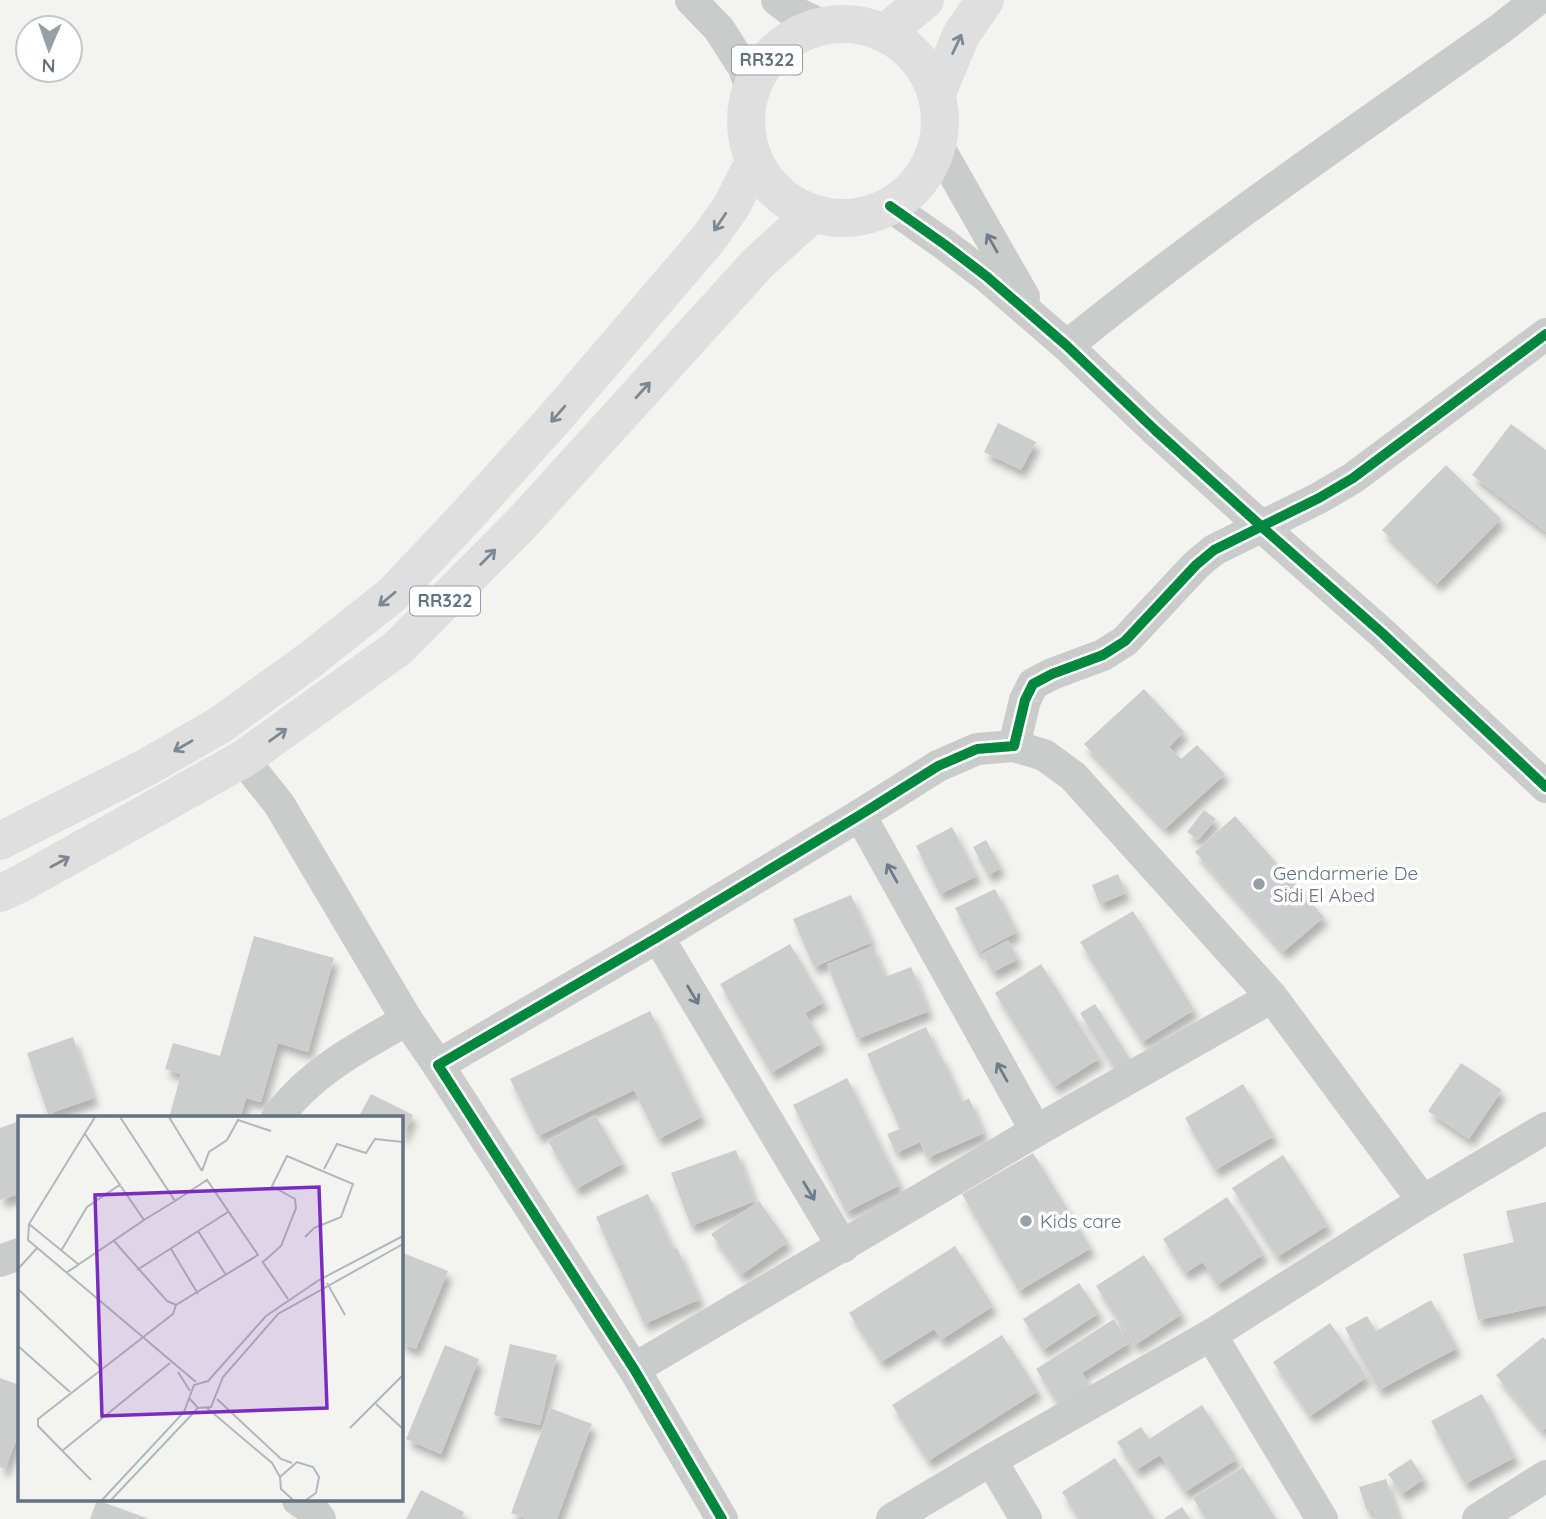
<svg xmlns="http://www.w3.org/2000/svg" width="1546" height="1519" font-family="Quicksand,sans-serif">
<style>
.building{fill:#cccece;filter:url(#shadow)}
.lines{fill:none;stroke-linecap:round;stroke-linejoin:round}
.minor{stroke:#cacccc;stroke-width:32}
.primary{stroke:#dfdfe0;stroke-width:38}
.cycleway-casing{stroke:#fff;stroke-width:15}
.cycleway{stroke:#00873e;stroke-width:10}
.oneway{stroke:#7b8994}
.oneway2{stroke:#6c7c88}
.poi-dot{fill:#95a0a8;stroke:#fff;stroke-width:2.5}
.labels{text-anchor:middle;stroke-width:7;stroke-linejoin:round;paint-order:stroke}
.shield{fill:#fff;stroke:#919da7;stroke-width:2}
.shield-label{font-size:18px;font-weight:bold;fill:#627381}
.poi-label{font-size:19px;fill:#627381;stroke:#fff;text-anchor:start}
.inset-road{fill:none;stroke:#b0b8bd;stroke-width:2}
.view{fill:#7b2cbf;fill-opacity:0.15;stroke:#7b2cbf;stroke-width:3.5}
.inset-edge{fill:none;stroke:#627381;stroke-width:3.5}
</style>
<defs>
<filter id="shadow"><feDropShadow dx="4.5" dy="8" stdDeviation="3.5" flood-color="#0004"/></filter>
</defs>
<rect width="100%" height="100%" fill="#f3f3f0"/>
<g class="building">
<polygon points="998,423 1036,442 1021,470 984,452"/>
<polygon points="1511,424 1546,450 1546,532 1472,475"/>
<polygon points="1446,465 1501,519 1437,584 1382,530"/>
<polygon points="1144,689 1184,732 1169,747 1181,759 1197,745 1225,774 1165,829 1084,744"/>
<polygon points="1204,810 1216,819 1198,840 1187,832"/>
<polygon points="1235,816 1324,917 1283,952 1195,852"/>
<polygon points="952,827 977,876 940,894 916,846"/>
<polygon points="986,840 1001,868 988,875 973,847"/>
<polygon points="1118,874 1126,893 1100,904 1092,885"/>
<polygon points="995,889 1017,932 978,953 955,908"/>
<polygon points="851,895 872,942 814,967 793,919"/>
<polygon points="1133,911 1194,1010 1142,1042 1080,942"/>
<polygon points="254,936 334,958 308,1052 278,1043 261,1102 246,1098 240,1118 169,1118 181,1074 165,1069 173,1043 220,1056"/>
<polygon points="1008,940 1018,959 993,972 982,954"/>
<polygon points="790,944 824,1002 805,1013 822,1043 771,1073 720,984"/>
<polygon points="873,946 885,977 911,967 929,1011 857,1039 827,964"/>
<polygon points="1041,964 1100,1058 1054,1087 995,993"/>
<polygon points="1095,1004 1130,1059 1115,1069 1080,1013"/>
<polygon points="650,1011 702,1117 658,1139 634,1090 538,1136 510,1079"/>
<polygon points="926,1027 939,1056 941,1055 962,1102 969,1098 984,1133 927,1158 920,1142 896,1153 887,1134 900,1129 867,1054"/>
<polygon points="73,1037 94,1098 48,1114 27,1053"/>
<polygon points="1461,1063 1502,1090 1469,1139 1428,1111"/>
<polygon points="847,1078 900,1185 846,1212 793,1105"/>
<polygon points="1243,1084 1274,1136 1215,1170 1185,1118"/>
<polygon points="371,1094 413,1115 401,1140 401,1118 358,1118"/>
<polygon points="595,1115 623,1163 576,1189 548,1141"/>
<polygon points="19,1121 19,1194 0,1200 0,1128"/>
<polygon points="736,1150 755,1201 691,1226 671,1173"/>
<polygon points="1033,1153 1091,1248 1019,1291 962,1194"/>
<polygon points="1283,1155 1328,1225 1277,1257 1232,1188"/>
<polygon points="648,1194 673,1249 677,1248 700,1299 644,1324 596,1217"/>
<polygon points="1227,1197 1264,1254 1217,1285 1203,1262 1185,1273 1163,1239"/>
<polygon points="759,1201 788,1242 741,1275 711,1234"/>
<polygon points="1546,1202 1546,1305 1478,1320 1463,1254 1514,1242 1506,1211"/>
<polygon points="955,1246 993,1306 941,1340 934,1329 881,1362 849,1313"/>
<polygon points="403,1253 448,1271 416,1349 401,1343 401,1259"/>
<polygon points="1144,1255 1182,1314 1135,1345 1096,1286"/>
<polygon points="1079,1283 1099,1313 1043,1350 1023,1319"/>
<polygon points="1431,1300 1457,1348 1379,1390 1345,1328 1367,1316 1376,1331"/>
<polygon points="1114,1319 1129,1343 1082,1373 1095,1394 1064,1413 1036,1369"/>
<polygon points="1330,1323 1367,1377 1310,1416 1273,1362"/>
<polygon points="1002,1335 1038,1391 928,1461 892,1405"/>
<polygon points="1543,1337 1546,1340 1546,1428 1542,1431 1496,1375"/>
<polygon points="510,1344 557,1355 540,1425 494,1415"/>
<polygon points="445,1345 479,1359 441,1454 406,1439"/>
<polygon points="0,1378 19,1385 19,1433 5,1469 0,1467"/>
<polygon points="1482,1394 1515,1457 1465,1484 1431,1421"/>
<polygon points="1202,1405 1237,1459 1185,1492 1160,1455 1136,1470 1117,1442 1141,1427 1149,1439"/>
<polygon points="550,1408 592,1424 557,1519 527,1519 511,1513"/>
<polygon points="1115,1458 1154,1519 1079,1519 1062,1492"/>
<polygon points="1411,1459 1424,1479 1402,1494 1388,1474"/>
<polygon points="1243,1467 1276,1519 1206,1519 1193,1498"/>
<polygon points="1386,1479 1399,1519 1376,1519 1373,1510 1367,1511 1359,1487"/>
<polygon points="421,1490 464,1512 461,1519 406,1519"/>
<polygon points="97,1500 149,1519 90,1519"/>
<polygon points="1182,1507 1190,1519 1163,1519"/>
</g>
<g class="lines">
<g class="minor">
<polyline points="691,0 719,29 744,68 751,90"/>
<polyline points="777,0 792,11 822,25"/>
<polyline points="938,146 1024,297"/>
<polyline points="890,206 944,244 986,276 1067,346 1155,430 1262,527 1382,633 1546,787"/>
<path d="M1067 346C1206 233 1354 132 1500 29L1537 0"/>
<polyline points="1014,746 1044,755 1073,776 1272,997 1423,1201"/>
<polyline points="243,759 279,804 407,1020 438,1065"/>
<polyline points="860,815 1036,1131"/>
<polyline points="658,937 843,1247"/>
<path d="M277 1118C309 1073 360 1046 407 1020"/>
<polyline points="0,1261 19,1254"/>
<polyline points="634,1369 1036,1131 1272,997"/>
<polyline points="298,1500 314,1511 320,1519"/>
<polyline points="722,1519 634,1369 438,1065 658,937 860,815 938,766 977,749 1014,746 1025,700 1033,684 1052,674 1103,655 1125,641 1196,565 1214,550 1319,498 1353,478 1546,334"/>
<polyline points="892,1519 991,1460"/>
<polyline points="1026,1519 991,1460 1211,1335"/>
<polyline points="1322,1519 1211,1335 1423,1201 1546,1128"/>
<polyline points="1478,1519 1546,1476"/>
</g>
<g class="primary">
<circle cx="843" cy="121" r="97"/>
<polyline points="885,33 925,0"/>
<polyline points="937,93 961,35 985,0"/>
<polyline points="0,841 147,767 220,725 310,660 393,594 464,519 555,418 709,238 731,207 754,162"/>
<polyline points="0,893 20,884 243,759 398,648 523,522 758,263 812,214"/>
</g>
<defs>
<g id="cycleway">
<polyline points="890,206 944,244 986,276 1067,346 1155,430 1262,527 1382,633 1546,787"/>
<polyline points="722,1519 634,1369 438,1065 658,937 860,815 938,766 977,749 1014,746 1025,700 1033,684 1052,674 1103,655 1125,641 1196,565 1214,550 1319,498 1353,478 1546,334"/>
</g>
</defs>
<use href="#cycleway" class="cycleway-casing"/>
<use href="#cycleway" class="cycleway"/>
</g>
<defs><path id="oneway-shaft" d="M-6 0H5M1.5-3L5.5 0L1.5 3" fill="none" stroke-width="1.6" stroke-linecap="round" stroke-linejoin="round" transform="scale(1.75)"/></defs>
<g class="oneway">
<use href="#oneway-shaft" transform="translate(957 44) rotate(-65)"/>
<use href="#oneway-shaft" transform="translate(720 222) rotate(124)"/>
<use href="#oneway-shaft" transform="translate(643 390) rotate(-48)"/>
<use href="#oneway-shaft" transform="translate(558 414) rotate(131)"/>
<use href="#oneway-shaft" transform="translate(488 557) rotate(-45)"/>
<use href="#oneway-shaft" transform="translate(387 599) rotate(140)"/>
<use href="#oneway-shaft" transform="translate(278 735) rotate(-36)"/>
<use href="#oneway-shaft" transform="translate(183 746) rotate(150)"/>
<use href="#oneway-shaft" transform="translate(60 862) rotate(-29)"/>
</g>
<g class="oneway2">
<use href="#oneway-shaft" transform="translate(992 243) rotate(-120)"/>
<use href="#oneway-shaft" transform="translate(892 873) rotate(-119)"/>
<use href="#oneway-shaft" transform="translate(693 995) rotate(59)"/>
<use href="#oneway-shaft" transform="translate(1002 1072) rotate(-119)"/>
<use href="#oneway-shaft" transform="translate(809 1191) rotate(59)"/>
</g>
<g class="poi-dot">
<circle cx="1259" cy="884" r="7"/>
<circle cx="1026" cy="1221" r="7"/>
</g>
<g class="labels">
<g class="shield">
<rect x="732" y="45.5" width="70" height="29" rx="5"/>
<rect x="410" y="586.5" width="70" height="29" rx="5"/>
</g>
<g class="shield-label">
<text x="767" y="66">RR322</text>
<text x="445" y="607">RR322</text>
</g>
<g class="poi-label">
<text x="1273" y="880">Gendarmerie De<tspan x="1273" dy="22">Sidi El Abed</tspan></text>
<text x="1040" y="1228">Kids care</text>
</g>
</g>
<g transform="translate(18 1116)">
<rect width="385" height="385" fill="#f3f3f0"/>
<path class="inset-road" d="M77 1 11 108 10 124 178 266M102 1 157 85 126 104M151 1 184 55M306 53 319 28 348 37 357 23 385 26M184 55 191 36 209 24 220 4 253 15M11 108 60 148M180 115 208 159M96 125 149 185 158 189M153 133 180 178M43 135 69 91 103 68M244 145 270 183M245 146 263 130 278 92 277 83 254 70 269 40 335 68 323 101 296 112 287 121M0 153 19 132M119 154 210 96M48 157 126 104 67 18M309 167 327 199M0 173 82 251M0 230 52 276M160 256 172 275M172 283 180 292 193 291 205 261 260 198 385 128M199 283 263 343 274 347M358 288 385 313M189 292 254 347 262 361M332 312 385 259M44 335 152 247M73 364 20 310V303L155 198 158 189 240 139 189 64 157 85M84 384 166 296 176 269 190 265 248 200 301 164 385 120M93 384 180 292M275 384 263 373 262 361 279 346 295 351 301 361 298 377 288 384"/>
<path class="view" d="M301 71 309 292 84 300 77 79Z"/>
<rect width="385" height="385" class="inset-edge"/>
</g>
<g transform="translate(49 49) rotate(182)"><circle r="33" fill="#ffffff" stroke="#c0c7cd" stroke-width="2"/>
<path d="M0-5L12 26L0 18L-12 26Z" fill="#95a0a8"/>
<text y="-10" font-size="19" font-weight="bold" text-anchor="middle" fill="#627381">N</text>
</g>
</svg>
